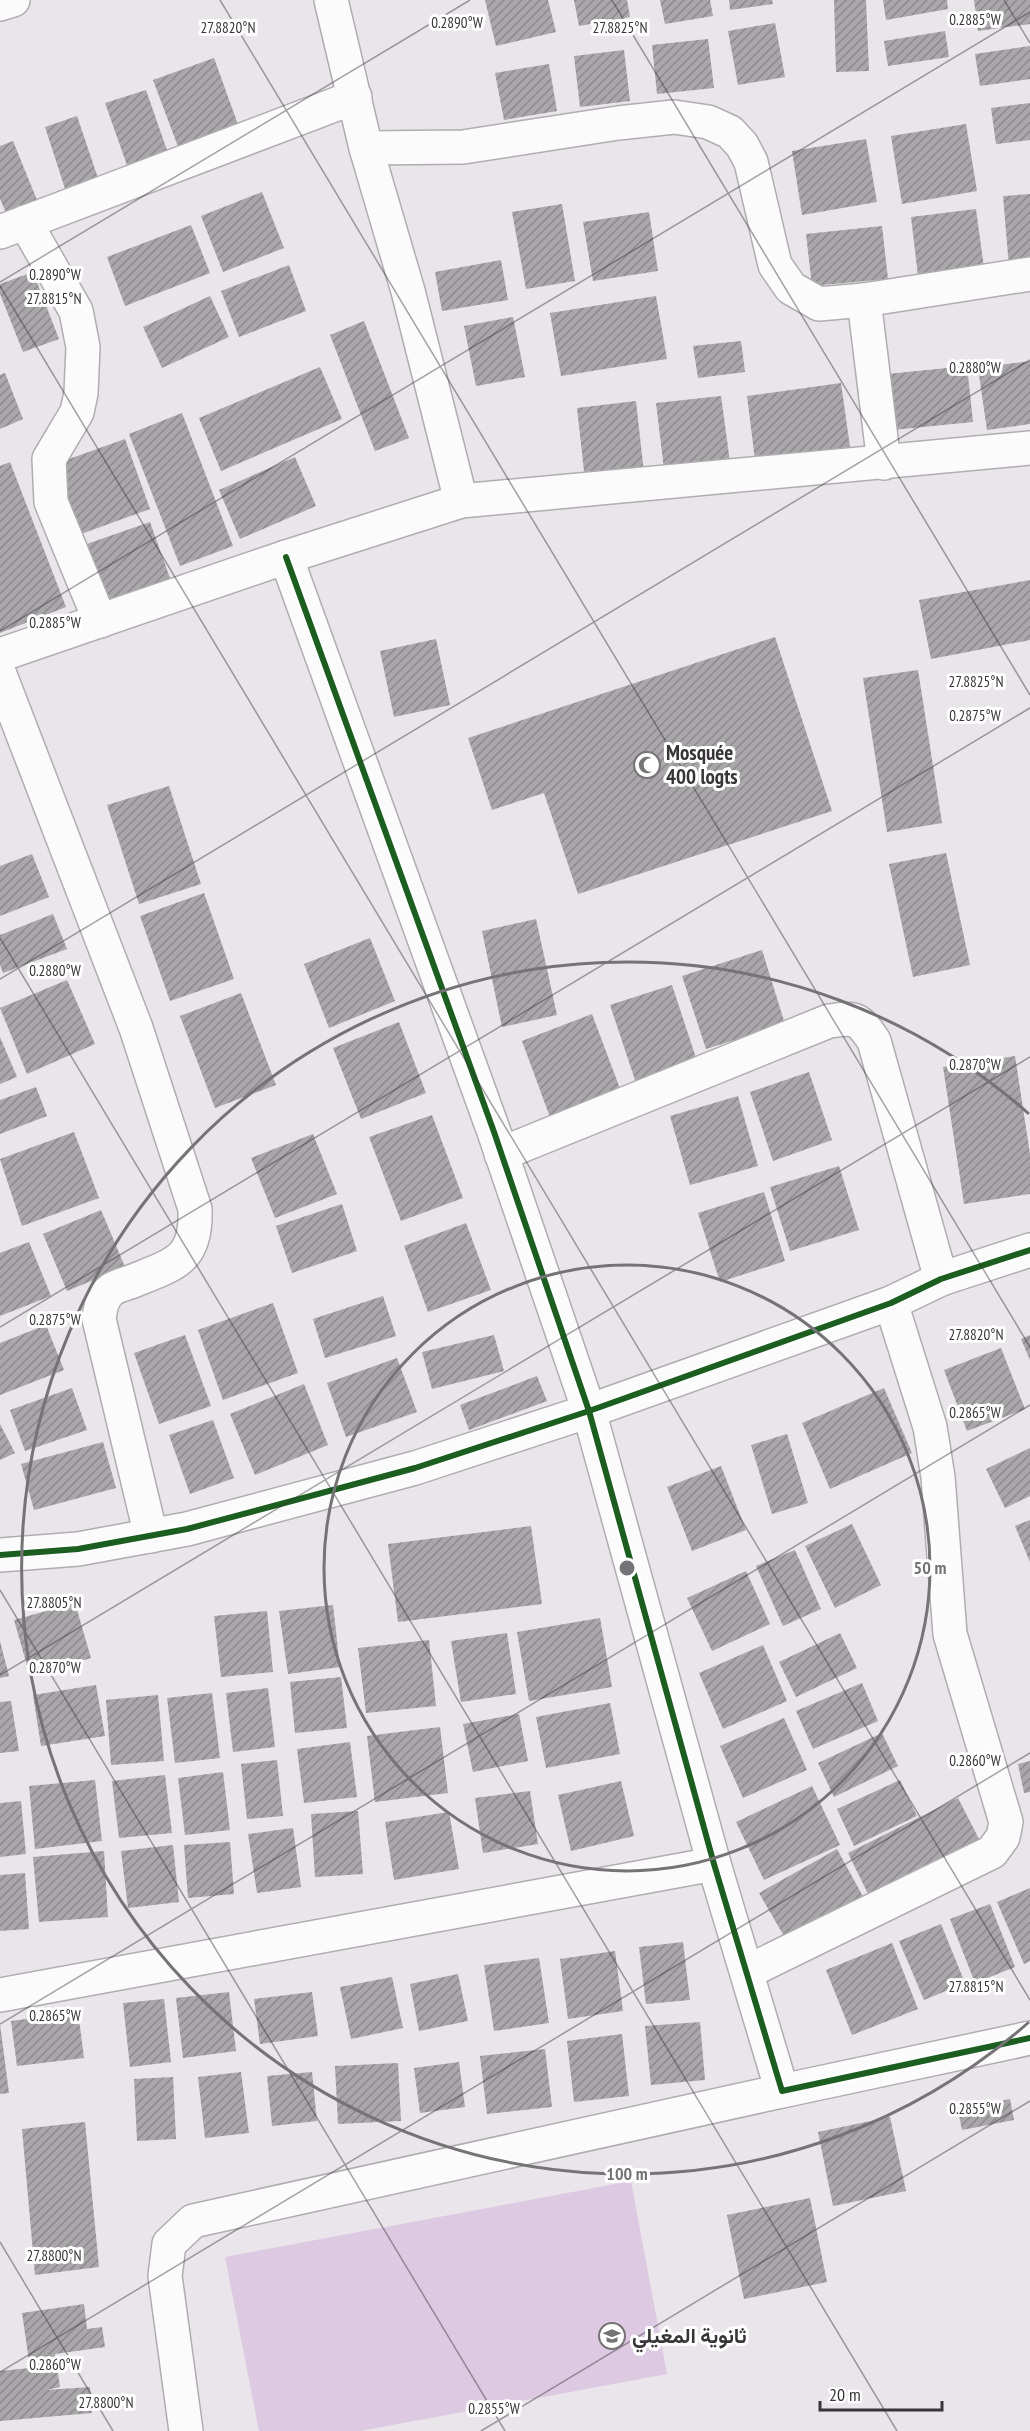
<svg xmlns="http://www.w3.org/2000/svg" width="1030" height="2431" font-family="'PT Sans Narrow',Vazirmatn,sans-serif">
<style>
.pitch{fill:#dec9e2}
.building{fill:url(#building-hatch)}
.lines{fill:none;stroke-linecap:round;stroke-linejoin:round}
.minor-casing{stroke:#b0adb1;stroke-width:36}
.tertiary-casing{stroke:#b0adb1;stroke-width:36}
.minor{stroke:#fcfbfc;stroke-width:33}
.tertiary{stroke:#fcfbfc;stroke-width:33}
.cycleway-casing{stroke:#fff;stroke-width:10}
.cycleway{stroke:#1b5e20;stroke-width:6}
.ticks{fill:none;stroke:#383539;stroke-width:1.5;stroke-opacity:0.45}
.ring{fill:none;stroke:#767377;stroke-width:3}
.labels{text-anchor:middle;stroke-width:6;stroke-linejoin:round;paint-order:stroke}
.poi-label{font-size:21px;font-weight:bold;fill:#383539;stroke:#fff;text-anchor:start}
.ticks-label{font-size:15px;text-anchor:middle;fill:#383539;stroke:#fff;stroke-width:6;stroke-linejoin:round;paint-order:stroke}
.centre{fill:#767377;stroke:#fff;stroke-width:3}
.ring-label{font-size:18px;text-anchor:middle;font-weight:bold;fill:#767377;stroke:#fff;stroke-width:6;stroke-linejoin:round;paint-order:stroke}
</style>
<defs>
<pattern id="building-hatch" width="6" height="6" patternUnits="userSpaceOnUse" patternTransform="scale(1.5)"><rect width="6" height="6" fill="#aaa7ab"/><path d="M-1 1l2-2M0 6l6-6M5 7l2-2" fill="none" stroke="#8b898c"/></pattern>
</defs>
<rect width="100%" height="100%" fill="#e9e5ea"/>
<polygon class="pitch" points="631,2181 667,2374 360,2431 259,2431 225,2257"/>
<g class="building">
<polygon points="485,0 548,0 556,32 496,46"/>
<polygon points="574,0 627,0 630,17 579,26"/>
<polygon points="660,0 710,0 713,16 665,24"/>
<polygon points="729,0 772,0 773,4 730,10"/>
<polygon points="834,0 866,0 869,71 836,72"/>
<polygon points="883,0 947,0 948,9 886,20"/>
<polygon points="974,0 1030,0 1030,24 978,31"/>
<polygon points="775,23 785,77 738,85 728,31"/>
<polygon points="945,31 949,57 888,66 884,41"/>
<polygon points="708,39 714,88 657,94 652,45"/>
<polygon points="1030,46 1030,79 980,86 975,54"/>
<polygon points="624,50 630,101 580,107 574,56"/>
<polygon points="214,58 240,130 180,152 153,80"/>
<polygon points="549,64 557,111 504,120 495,73"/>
<polygon points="146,90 169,156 129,171 105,103"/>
<polygon points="1030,103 1030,140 996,144 991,108"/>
<polygon points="77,116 100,184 67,195 45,127"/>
<polygon points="966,124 977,191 902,204 891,136"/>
<polygon points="866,139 877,202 802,215 792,151"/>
<polygon points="13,141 37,200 6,213 0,199 0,146"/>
<polygon points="262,192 284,248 223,272 201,216"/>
<polygon points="1030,194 1030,265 1009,267 1003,196"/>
<polygon points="562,204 575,281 526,289 512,212"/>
<polygon points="976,209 984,268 918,276 911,217"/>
<polygon points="649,212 658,271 593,281 583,222"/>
<polygon points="191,225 210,273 125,306 107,257"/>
<polygon points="882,226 888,279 812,286 806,234"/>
<polygon points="501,260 508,300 442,311 435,272"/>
<polygon points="289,265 306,311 239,337 221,291"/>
<polygon points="33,272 59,339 23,352 0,294 0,284"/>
<polygon points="210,296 229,337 162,368 143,327"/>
<polygon points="656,296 667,359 561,376 550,313"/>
<polygon points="513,317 525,377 476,386 464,326"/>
<polygon points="364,321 409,438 375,451 330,335"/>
<polygon points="741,341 745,372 698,378 693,346"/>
<polygon points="1030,361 1030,424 987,430 978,368"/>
<polygon points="967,366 973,422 893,430 887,374"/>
<polygon points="320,367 342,419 221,471 199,418"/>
<polygon points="5,373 23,419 0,429 0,375"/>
<polygon points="841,383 850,447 755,460 747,396"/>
<polygon points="721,396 730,462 664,469 656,403"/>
<polygon points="636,401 644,473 585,480 577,408"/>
<polygon points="182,413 233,546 180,566 129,434"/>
<polygon points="125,439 150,509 81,534 55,464"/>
<polygon points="295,457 316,506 240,539 219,490"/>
<polygon points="10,462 66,607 0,633 0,466"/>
<polygon points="150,522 171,581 102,605 81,546"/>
<polygon points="1030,580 1030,640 931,659 919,600"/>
<polygon points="775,637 832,811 578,894 544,793 492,810 468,738"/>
<polygon points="436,639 450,705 394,717 380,651"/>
<polygon points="918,670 942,823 887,832 863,678"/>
<polygon points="169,786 201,884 139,904 107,805"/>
<polygon points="946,853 970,965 913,977 889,864"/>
<polygon points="32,854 49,897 0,916 0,866"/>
<polygon points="204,893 234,979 170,1001 140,916"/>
<polygon points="53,914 67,949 3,973 0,965 0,935"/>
<polygon points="536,919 557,1015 502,1027 482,931"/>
<polygon points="370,938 395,1001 329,1028 304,964"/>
<polygon points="762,950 785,1024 706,1049 682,976"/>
<polygon points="67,980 95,1044 27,1074 0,1008"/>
<polygon points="672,985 698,1064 636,1083 610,1005"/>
<polygon points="241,993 276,1085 215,1108 180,1016"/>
<polygon points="592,1014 622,1094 551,1120 522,1041"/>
<polygon points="399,1022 426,1093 361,1119 333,1048"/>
<polygon points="0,1037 17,1077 0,1084"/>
<polygon points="1015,1056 1030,1154 1030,1194 964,1204 943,1067"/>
<polygon points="809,1072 832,1140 773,1161 750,1092"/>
<polygon points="36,1087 47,1116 0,1134 0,1100"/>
<polygon points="738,1096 758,1166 690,1185 670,1116"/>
<polygon points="432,1115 463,1198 401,1221 369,1137"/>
<polygon points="74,1132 99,1198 22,1226 0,1159"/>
<polygon points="313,1134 337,1194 275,1218 251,1158"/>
<polygon points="839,1166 859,1230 790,1251 770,1187"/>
<polygon points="764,1192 785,1261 720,1282 698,1213"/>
<polygon points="342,1204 357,1251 292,1273 276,1226"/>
<polygon points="101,1210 125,1267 67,1291 43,1234"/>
<polygon points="466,1223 491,1290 428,1312 404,1246"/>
<polygon points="29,1242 51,1296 0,1316 0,1253"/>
<polygon points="383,1296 396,1336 325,1358 313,1319"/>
<polygon points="273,1303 298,1373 223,1400 198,1330"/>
<polygon points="46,1325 64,1370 0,1395 0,1343"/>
<polygon points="185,1335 211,1406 159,1424 134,1353"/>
<polygon points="494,1335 504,1371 432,1389 422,1352"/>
<polygon points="1030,1335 1030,1360 1021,1339"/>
<polygon points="1001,1348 1025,1409 967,1431 944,1370"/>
<polygon points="397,1358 417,1412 346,1437 327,1383"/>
<polygon points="537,1376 547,1401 469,1430 460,1405"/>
<polygon points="304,1384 328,1445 255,1475 230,1414"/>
<polygon points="72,1388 87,1430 25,1451 10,1410"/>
<polygon points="884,1388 912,1453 830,1489 802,1423"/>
<polygon points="213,1420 234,1478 190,1494 169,1435"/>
<polygon points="0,1424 15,1453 0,1460"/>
<polygon points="787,1434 808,1503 772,1514 751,1445"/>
<polygon points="103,1442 116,1488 34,1510 21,1464"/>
<polygon points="1030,1448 1030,1496 1005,1508 986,1469"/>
<polygon points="721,1466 746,1530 692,1551 667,1487"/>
<polygon points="1030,1520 1030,1562 1015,1526"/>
<polygon points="852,1524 881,1585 835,1608 805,1546"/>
<polygon points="531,1526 542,1604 398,1622 388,1544"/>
<polygon points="795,1550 821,1609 783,1626 756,1566"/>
<polygon points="746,1571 770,1624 712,1651 687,1598"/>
<polygon points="75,1603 91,1658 30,1676 14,1620"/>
<polygon points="333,1605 340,1667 288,1674 279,1611"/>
<polygon points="267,1611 273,1672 221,1677 214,1616"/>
<polygon points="600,1618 612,1687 529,1701 517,1632"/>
<polygon points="507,1633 516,1694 461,1702 451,1641"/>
<polygon points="840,1633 857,1668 796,1697 779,1662"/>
<polygon points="429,1640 436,1706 366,1713 358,1648"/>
<polygon points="0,1641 9,1676 0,1678"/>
<polygon points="763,1645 787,1701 723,1729 699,1673"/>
<polygon points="341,1677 347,1728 295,1733 290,1682"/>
<polygon points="862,1683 878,1721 813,1749 796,1711"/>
<polygon points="96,1685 105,1736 41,1746 33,1695"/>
<polygon points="268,1688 275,1747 233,1752 226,1693"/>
<polygon points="212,1693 220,1758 175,1763 167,1698"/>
<polygon points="158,1695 164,1761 111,1765 106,1700"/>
<polygon points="11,1701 19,1751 0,1753 0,1702"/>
<polygon points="610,1703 620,1754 546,1768 536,1717"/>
<polygon points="519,1714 528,1761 473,1772 463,1724"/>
<polygon points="784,1718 807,1770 743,1798 720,1746"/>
<polygon points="440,1727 448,1793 375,1802 367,1736"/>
<polygon points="882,1733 898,1766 834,1797 818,1763"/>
<polygon points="350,1742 357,1797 304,1803 297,1749"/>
<polygon points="277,1760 283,1816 247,1819 241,1764"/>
<polygon points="1030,1761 1030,1792 1024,1793 1018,1764"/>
<polygon points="223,1772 230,1830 185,1835 178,1778"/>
<polygon points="165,1775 172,1833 119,1838 112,1781"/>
<polygon points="95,1780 102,1841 35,1849 29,1786"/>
<polygon points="900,1780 917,1816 854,1846 837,1809"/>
<polygon points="621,1781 634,1836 571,1851 558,1795"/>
<polygon points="812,1786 840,1845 764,1880 736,1822"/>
<polygon points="530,1791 538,1844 483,1853 475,1798"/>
<polygon points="958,1798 981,1843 870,1898 848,1853"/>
<polygon points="21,1801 26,1854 0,1857 0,1803"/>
<polygon points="358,1811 363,1874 315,1877 311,1814"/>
<polygon points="449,1812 459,1869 394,1880 385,1822"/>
<polygon points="293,1828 301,1887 257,1893 248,1834"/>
<polygon points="230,1842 234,1894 188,1898 184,1845"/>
<polygon points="173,1845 179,1902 128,1908 121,1851"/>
<polygon points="837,1849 865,1900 788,1943 759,1893"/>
<polygon points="104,1851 108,1917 39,1922 33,1857"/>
<polygon points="25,1873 29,1929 0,1931 0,1875"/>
<polygon points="1030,1888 1030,1961 1024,1964 997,1902"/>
<polygon points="990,1904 1015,1967 975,1983 950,1919"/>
<polygon points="941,1924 965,1983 924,2000 899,1941"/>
<polygon points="683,1942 690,2000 646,2004 639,1947"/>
<polygon points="892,1943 918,2009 852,2035 826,1970"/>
<polygon points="615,1951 623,2011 568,2019 560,1959"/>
<polygon points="539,1958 549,2023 494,2031 484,1965"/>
<polygon points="458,1974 468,2021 419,2031 410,1984"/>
<polygon points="392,1977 403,2028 351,2039 340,1987"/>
<polygon points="229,1992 236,2051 183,2058 176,1998"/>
<polygon points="312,1992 318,2036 260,2044 254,1999"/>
<polygon points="164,1999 171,2062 130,2067 123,2003"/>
<polygon points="78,2012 84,2058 17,2066 11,2021"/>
<polygon points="700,2022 705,2080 651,2085 645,2026"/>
<polygon points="0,2024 9,2093 0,2094"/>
<polygon points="622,2034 629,2096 574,2102 567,2041"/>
<polygon points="545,2049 552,2107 487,2114 480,2056"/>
<polygon points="459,2062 465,2107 420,2113 414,2068"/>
<polygon points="398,2063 401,2121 338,2124 335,2066"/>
<polygon points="241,2072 249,2133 205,2138 198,2077"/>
<polygon points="312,2072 317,2121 272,2126 267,2076"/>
<polygon points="173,2077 176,2139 137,2141 134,2079"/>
<polygon points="1010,2099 1014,2120 962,2130 958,2110"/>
<polygon points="890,2117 906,2191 833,2206 818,2132"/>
<polygon points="85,2122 99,2267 35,2275 22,2129"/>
<polygon points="810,2198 827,2282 744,2299 727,2215"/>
<polygon points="84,2304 87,2329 102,2327 105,2347 55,2354 60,2387 46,2390 90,2387 92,2413 0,2421 0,2371 30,2368 22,2313"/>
</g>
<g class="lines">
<defs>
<g id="minor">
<polyline points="331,0 366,148 408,291 461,501"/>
<polyline points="366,148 463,147 618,123 674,117 708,122 730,132 742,145 751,162 775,265 791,288 819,304 864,300 1030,274"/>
<polyline points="25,222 76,311 83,347 81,393 77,412 49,459 51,502 100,621"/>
<polyline points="0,232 355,97"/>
<polyline points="864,300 884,463"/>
<polyline points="286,557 494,1132 589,1411 714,1864 782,2091 1030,2038"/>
<polyline points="0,655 286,557 461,501 1030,448"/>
<path d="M0 675 136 1028 195 1209C197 1260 175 1264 133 1281 126 1284 116 1286 111 1290 102 1297 100 1309 99 1319L151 1536"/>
<path d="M501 1154 829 1021C855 1017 859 1018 874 1041L941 1279"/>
<polyline points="0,1555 78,1549 187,1529 415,1468 589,1411 891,1303 941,1279 1030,1250"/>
<polyline points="747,1972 992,1852 1003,1837 1006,1822 950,1634 938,1477 930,1427 891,1303"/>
<polyline points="0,1995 714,1864"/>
<polyline points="186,2431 165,2276 169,2244 193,2221 782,2091"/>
</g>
<polyline id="tertiary" points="0,4 13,0"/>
</defs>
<use href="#minor" class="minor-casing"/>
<use href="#tertiary" class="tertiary-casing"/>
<use href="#minor" class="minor"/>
<use href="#tertiary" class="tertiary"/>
<defs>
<g id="cycleway">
<polyline points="286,557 494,1132 589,1411 714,1864 782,2091 1030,2038"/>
<polyline points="0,1555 78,1549 187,1529 415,1468 589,1411 891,1303 941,1279 1030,1250"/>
</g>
</defs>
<use href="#cycleway" class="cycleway-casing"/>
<use href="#cycleway" class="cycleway"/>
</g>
<path class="ticks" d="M220 0 1030 1347M612 0 1030 695M1004 0 1030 43M0 282 470 0M0 286 1030 2000M0 631 1030 12M0 938 897 2431M0 979 1030 360M0 1327 1030 708M0 1590 505 2431M0 1675 1030 1057M0 2024 1030 1405M0 2242 113 2431M0 2372 1030 1753M481 2431 1030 2101"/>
<g class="ring">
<circle cx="627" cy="1568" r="303"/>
<path d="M1029 2022A606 606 0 1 1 1029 1114"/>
</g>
<defs>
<symbol id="mosque-ring" viewBox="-11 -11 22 22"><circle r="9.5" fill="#fff" stroke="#767377" stroke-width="1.5"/><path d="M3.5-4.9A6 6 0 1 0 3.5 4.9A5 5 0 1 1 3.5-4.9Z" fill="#767377"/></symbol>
<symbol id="school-ring" viewBox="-11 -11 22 22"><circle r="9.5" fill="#fff" stroke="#767377" stroke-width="1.5"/><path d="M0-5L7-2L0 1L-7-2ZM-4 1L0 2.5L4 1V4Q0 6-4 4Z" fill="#767377"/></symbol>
</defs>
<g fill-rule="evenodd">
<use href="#mosque-ring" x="632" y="750" width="30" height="30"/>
<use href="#school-ring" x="597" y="2321" width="30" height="30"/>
</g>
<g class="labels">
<g class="poi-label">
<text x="666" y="760">Mosquée<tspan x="666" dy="24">400 logts</tspan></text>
<text x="632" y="2343">ثانوية المغيلي</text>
</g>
</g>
<g class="ticks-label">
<text x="975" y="25">0.2885°W</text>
<text x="457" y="28">0.2890°W</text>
<text x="620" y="33">27.8825°N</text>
<text x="228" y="33">27.8820°N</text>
<text x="55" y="280">0.2890°W</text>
<text x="54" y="304">27.8815°N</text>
<text x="975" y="373">0.2880°W</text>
<text x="55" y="628">0.2885°W</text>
<text x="976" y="687">27.8825°N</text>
<text x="975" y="721">0.2875°W</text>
<text x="55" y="976">0.2880°W</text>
<text x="975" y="1070">0.2870°W</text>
<text x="55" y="1325">0.2875°W</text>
<text x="976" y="1340">27.8820°N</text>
<text x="975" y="1418">0.2865°W</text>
<text x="54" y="1608">27.8805°N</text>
<text x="55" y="1673">0.2870°W</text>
<text x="975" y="1766">0.2860°W</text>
<text x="976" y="1992">27.8815°N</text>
<text x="55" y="2021">0.2865°W</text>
<text x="975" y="2114">0.2855°W</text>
<text x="54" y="2261">27.8800°N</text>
<text x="55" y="2370">0.2860°W</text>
<text x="106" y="2408">27.8800°N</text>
<text x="494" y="2414">0.2855°W</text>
</g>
<circle cx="627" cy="1568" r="9" class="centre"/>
<g class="ring-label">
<text x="930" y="1574">50 m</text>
<text x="627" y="2180">100 m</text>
</g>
<path d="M820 2401v9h122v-9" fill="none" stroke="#383539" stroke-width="3"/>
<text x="829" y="2401" font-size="18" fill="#383539" stroke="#ffffff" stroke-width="4.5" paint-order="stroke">20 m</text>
</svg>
